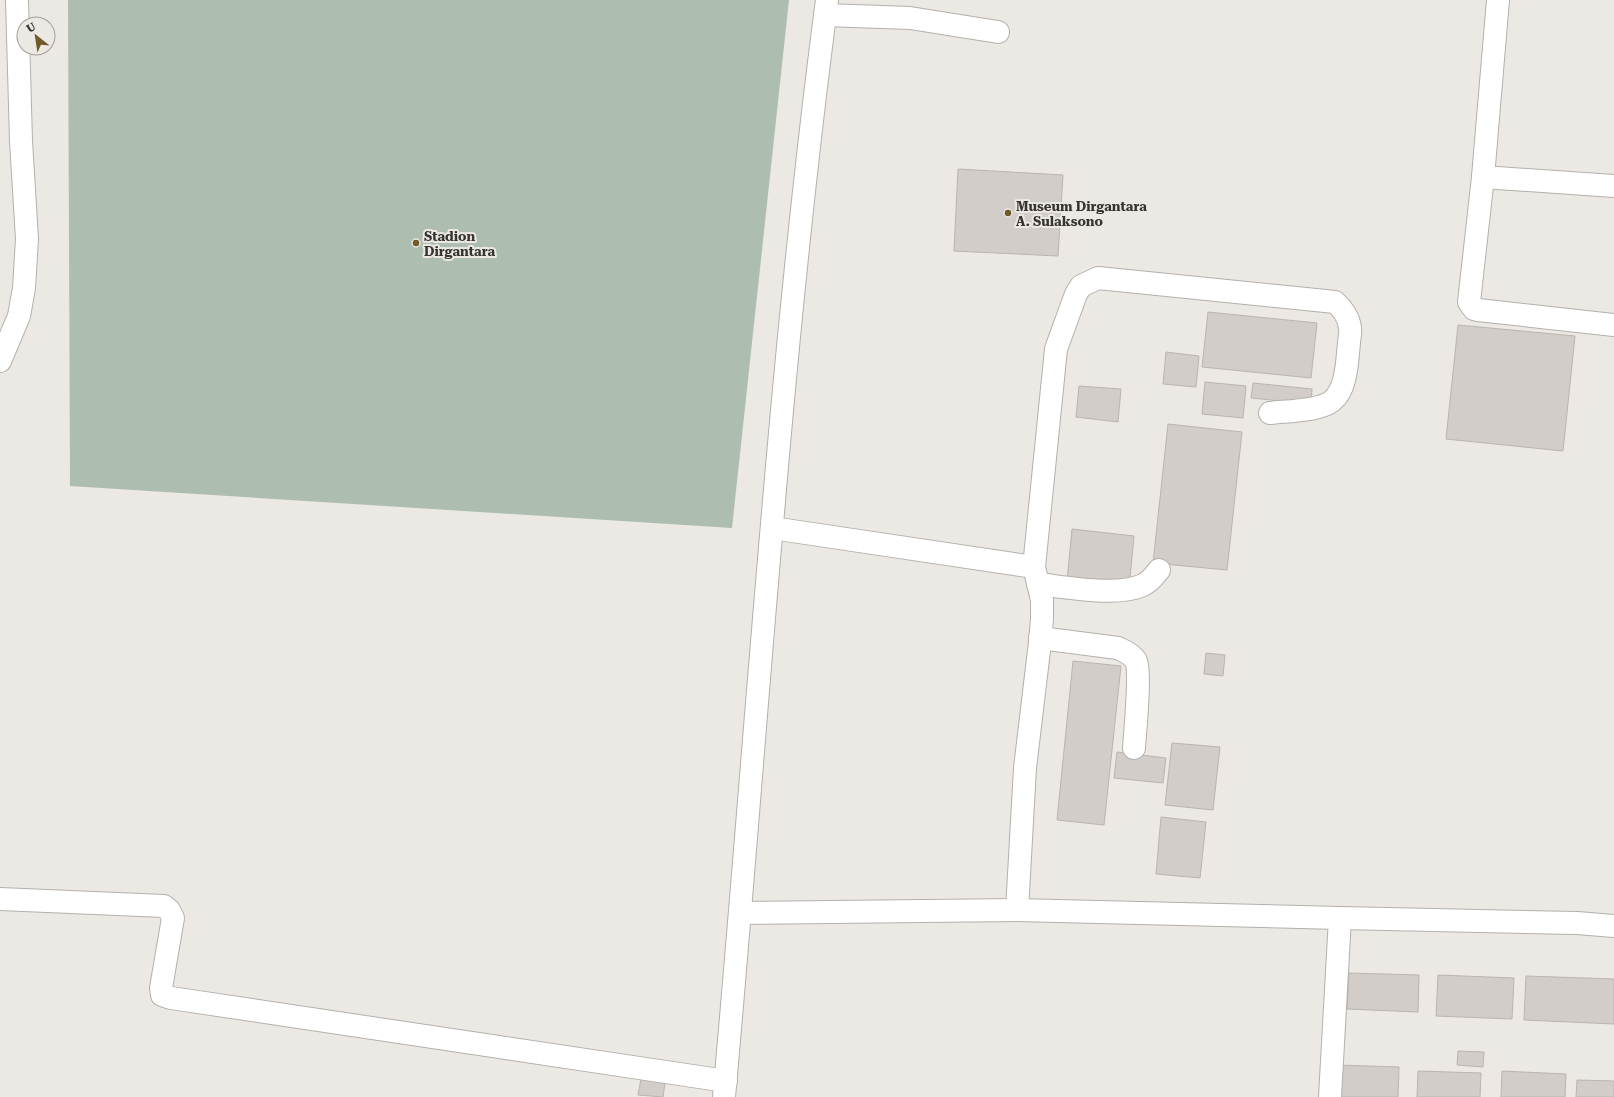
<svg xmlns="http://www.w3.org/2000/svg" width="1614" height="1097" font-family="'Roboto Serif',serif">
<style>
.green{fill:#adbeb0}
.building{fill:#d2cdc9;stroke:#b9b4b0}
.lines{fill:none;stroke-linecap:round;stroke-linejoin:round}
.minor-casing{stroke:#b4b0ac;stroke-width:24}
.minor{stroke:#fff;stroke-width:22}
.poi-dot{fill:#715a2a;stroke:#ece8e3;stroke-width:1.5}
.labels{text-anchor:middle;stroke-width:4;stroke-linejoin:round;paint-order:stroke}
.poi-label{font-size:13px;font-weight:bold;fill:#363433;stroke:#ece8e3;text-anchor:start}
</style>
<rect width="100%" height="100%" fill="#ece8e3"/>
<polygon class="green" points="68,0 789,0 732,528 70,486"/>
<g class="building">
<polygon points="958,169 1063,175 1058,256 954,251"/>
<polygon points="1208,312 1317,323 1311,378 1202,367"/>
<polygon points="1458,325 1575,336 1563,451 1446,439"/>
<polygon points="1166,352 1199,356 1196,387 1163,384"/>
<polygon points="1205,382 1246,386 1243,418 1202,414"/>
<polygon points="1253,383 1312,389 1311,404 1251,398"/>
<polygon points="1079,386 1121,389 1118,422 1076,417"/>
<polygon points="1168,424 1242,432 1227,570 1153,563"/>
<polygon points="1072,529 1134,536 1129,588 1067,581"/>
<polygon points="1206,653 1225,655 1223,676 1204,674"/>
<polygon points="1073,661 1121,666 1104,825 1057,820"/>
<polygon points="1172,743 1220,747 1213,810 1165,805"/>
<polygon points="1117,752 1166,758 1163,783 1114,778"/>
<polygon points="1161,817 1206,822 1200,878 1156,874"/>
<polygon points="1349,973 1419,975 1418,1012 1347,1009"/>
<polygon points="1438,975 1514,978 1512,1019 1436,1016"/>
<polygon points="1526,976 1614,979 1614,1024 1524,1020"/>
<polygon points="1458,1051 1484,1052 1483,1067 1457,1065"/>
<polygon points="1337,1065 1399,1067 1398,1097 1336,1097"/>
<polygon points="1418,1071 1481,1073 1480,1097 1417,1097"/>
<polygon points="1502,1071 1566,1074 1565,1097 1501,1097"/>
<polygon points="641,1079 665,1083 663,1097 638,1095"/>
<polygon points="1577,1080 1614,1081 1614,1097 1576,1097"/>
</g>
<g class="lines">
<defs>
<g id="minor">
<polyline points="1498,0 1483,177 1469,302 1474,309 1478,310 1614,325"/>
<polyline points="825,15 910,18 998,32"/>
<polyline points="1483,177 1614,186"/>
<polyline points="0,361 19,316 24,288 27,239 21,141 17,0"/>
<polyline points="772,528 1034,567"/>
<path d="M1038 584C1066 587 1118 597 1143 585 1151 581 1154 576 1159 570"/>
<path d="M1040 638 1118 648C1124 651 1132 654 1136 661 1141 672 1135 732 1134 748"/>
<polyline points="0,899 164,906 169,910 173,918 161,988 162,995 171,998 726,1081"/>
<path d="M1017 910 1025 768 1040 642 1042 619V600L1034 567 1056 349 1076 294 1081 286 1098 278 1335 302C1342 308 1349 318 1350 328 1351 333 1349 339 1349 343 1347 361 1347 389 1332 401 1320 411 1286 411 1270 413"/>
<polyline points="740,913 1017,910 1340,918"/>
<path d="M724 1097C757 731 779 364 827 0"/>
<polyline points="1330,1097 1340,918 1577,923 1614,926"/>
</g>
</defs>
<use href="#minor" class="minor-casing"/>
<use href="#minor" class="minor"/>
</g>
<g class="poi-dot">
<circle cx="1008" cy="213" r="4"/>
<circle cx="416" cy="243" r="4"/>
</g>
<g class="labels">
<g class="poi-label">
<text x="1016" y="211">Museum Dirgantara<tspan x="1016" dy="15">A. Sulaksono</tspan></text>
<text x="424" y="241">Stadion<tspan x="424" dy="15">Dirgantara</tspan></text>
</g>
</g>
<g transform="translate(36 36) rotate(330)"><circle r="19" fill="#ece8e3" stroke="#a3a09d"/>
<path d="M0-3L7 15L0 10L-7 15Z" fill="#715a2a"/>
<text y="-6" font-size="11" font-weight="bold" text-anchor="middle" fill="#363433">U</text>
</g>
</svg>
